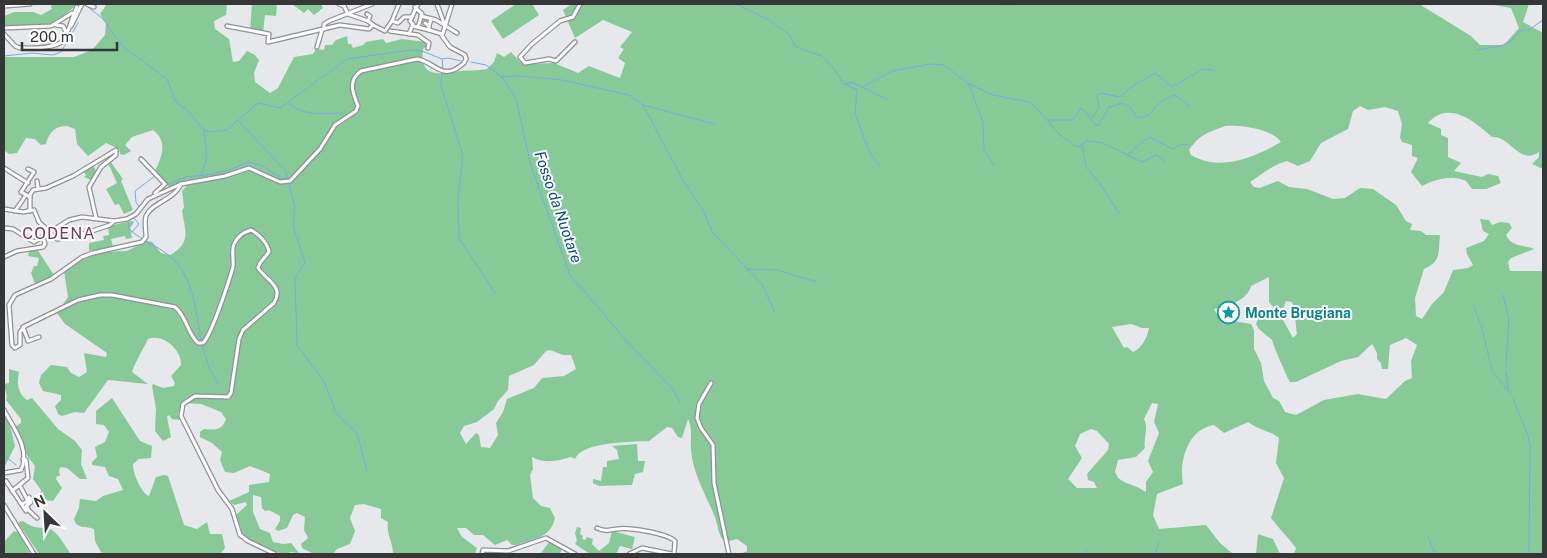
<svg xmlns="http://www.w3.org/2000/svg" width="1547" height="558" font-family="'Public Sans',sans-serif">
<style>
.green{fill:#87ca98;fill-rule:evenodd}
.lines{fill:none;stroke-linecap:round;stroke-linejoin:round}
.stream{stroke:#7aa8e3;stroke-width:1}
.minor-casing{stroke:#8f9194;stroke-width:5.5}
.minor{stroke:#fff;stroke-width:3}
.labels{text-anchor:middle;stroke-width:4;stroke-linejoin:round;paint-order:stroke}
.culture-label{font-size:14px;font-weight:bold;fill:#0d838f;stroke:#fff;text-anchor:start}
.water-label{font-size:15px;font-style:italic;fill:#07488d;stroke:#fff}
.quarter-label{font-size:16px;letter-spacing:1px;fill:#793655;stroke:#fff}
</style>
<rect width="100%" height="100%" fill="#e6e8ec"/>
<g class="green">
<polygon points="54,4 78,4 53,24 4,27 4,16 14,12 33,12 41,15 52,9 51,6"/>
<path d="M107 4H227L226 15 214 21 215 29 229 39 233 62 239 61 247 51 255 55 259 60 254 73 255 82 270 93 278 88 294 57 313 54 316 49 324 50 325 45H332L336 40 347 36 348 44H351L353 48 363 45 366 42 383 39 386 43 402 39 426 42 427 46 423 49C419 79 440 74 460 71 469 70 478 71 487 69L494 62 497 53 504 57 511 52 522 64 554 63 578 73 589 66 620 78 625 63 618 58 624 49 620 47 632 32 603 20 575 38 563 10 572 4H1419L1471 36 1480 45H1504L1519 28 1511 8 1488 4H1529L1523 22 1543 33V169L1532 164 1539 157V152C1519 166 1510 135 1492 137 1474 121 1449 100 1428 123L1441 129V135L1448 138V157L1461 163 1454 171 1482 177 1488 174 1498 176 1501 183 1486 189H1472L1466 181C1452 174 1435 179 1422 186L1411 172 1418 158 1412 156V145L1402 142 1400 138 1402 124 1398 111 1385 107 1368 110 1360 106 1353 111 1348 129 1321 143 1310 161 1298 166 1287 161C1272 165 1262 174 1250 182L1254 187 1260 188 1278 181 1289 187 1307 189 1333 199 1345 198 1360 188 1373 189 1396 205 1406 221 1412 224 1410 230 1421 231 1426 235H1440C1438 252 1442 261 1424 269L1415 298 1416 316 1422 319 1432 304 1444 292 1453 270 1468 268 1473 265 1467 254 1466 248 1484 241 1489 234 1483 231 1480 219 1489 220 1492 225 1500 222 1509 223 1512 228 1506 235C1512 248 1523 244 1534 249L1511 258 1508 262 1510 271H1543V554H1294L1296 548C1288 537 1279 529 1271 518L1284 478 1276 463 1279 438C1269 430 1258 430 1248 422L1224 433 1214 425C1187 429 1179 462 1183 484L1157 494 1153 515 1159 529 1206 525 1220 543 1233 554H740L747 551V546L737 539 725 542C718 536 718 525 715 517 706 495 693 474 691 450 690 438 693 429 688 419L682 438 678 437 672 428 667 427 649 441C631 442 583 441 575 459L571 457C558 461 544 464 532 457L533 469 530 475 533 498 541 506 550 508 555 518C550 539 534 538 516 545H512L507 540 495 545 483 535H474L466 528H457L462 537 477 548 475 554H393C393 542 386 534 388 522L381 518V509L364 504 355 505 350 518 355 531 350 544 337 549 333 554H314L302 548 301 544 308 538 304 530 305 517 297 513 293 515 287 528 278 531 275 529 280 521V516L269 510 265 511 262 508 261 497 253 495V512L260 529 270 533 273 542 283 544 291 543 299 553 290 552 289 554C273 554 255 545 243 535L236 515 247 505 246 502 234 505 229 501 249 492V485L269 482 270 474 250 466 234 473 225 472 220 460 222 452 212 443 200 437V432L204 429C214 430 222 431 226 419L221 412 201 404 182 403 178 414 180 420 172 419 169 415 167 417 171 437 163 441 155 431 156 409 152 386 153 384 163 388 174 386 175 383 171 376 181 365C182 350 163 333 148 339 143 350 136 360 132 372L148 384 108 380 84 413 75 412 62 416 58 414 55 406 61 400V395L43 391 39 383 41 375 51 365 67 367 71 373 79 377 87 372 84 353 106 357 107 353 65 324 57 313 68 297 64 271 80 260 98 252 127 251 147 241 152 242 161 253 170 255C192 243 185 230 182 211L184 207 182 191 187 185V180L169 187 155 171C162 157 168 141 153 130L132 137 125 145 131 151 124 155 120 154 119 149 106 143 88 156 77 144 75 129 67 126C54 126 49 133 46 144L41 145 35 139 26 138 17 153 9 154 4 150V57H74L92 50 105 35 106 23 100 14ZM1225 126C1242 125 1272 129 1281 142 1254 158 1220 172 1191 155L1189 150C1201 133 1208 133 1225 126ZM1269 277V302L1276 310 1284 307 1286 301 1292 302C1296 312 1295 323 1297 334L1293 338 1283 320 1267 312 1259 316 1256 324 1259 329 1272 340C1273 345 1287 377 1290 382H1296L1341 361 1358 357 1372 344 1377 353V359L1381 363 1382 369H1388L1390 345 1406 338 1417 345 1411 361 1412 378 1405 381 1386 399 1358 394 1324 400 1296 415 1285 412 1279 401 1273 398 1264 381 1261 363 1254 349V330L1251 324 1233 321 1225 315 1218 316 1214 309C1228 306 1247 301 1251 286ZM1131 324 1142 328H1149C1147 338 1142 348 1133 352L1127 347 1124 348 1112 327ZM550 350 563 355H571L576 369 564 376 542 378 534 388 507 399 503 412 496 423 498 435 490 448 481 447 479 435 476 433 466 444 460 433 464 426 477 422 494 409 498 401 508 390 509 376 534 365 546 351ZM1152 403 1158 404 1154 422 1159 433 1148 461 1153 472 1146 482V492C1136 485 1127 485 1118 478L1115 472 1118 460 1136 457 1145 448C1143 437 1149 430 1144 419ZM1091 429 1097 431 1109 444 1108 450 1087 474 1088 480 1094 482 1097 488H1077L1068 479 1082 458 1075 446 1080 434Z"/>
<polygon points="252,4 277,4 276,16 265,15 263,32 250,31"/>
<polygon points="292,4 321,4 323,8 314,15 308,9 304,13"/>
<polygon points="516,4 532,4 539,15 503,39 491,21"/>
<polygon points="110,161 123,179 121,181 133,210 124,214 119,204 115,205 106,189 117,183 108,163"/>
<polygon points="93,165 96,171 91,180 84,177 86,175 84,172"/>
<polygon points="132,221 134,222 130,228 132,238 126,239 125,236 111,239 113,247 89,251 89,243 104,240 103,236 109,235 108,226"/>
<polygon points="37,249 54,275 35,284 31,273 34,266 37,266 39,258 28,256 29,251"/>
<path d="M9 369 19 372C17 383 17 393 27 400L32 398 58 429 75 441 82 450 81 464 87 479H80L67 468 61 467 59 470 60 476H57L56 479 62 488 53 501 40 499 41 490 33 479 35 466 28 457 15 427 21 423V419L6 400 7 397 4 384 9 383Z"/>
<path d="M112 398 140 441 152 446 151 458 139 459 133 464C132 472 142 494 149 496L156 477 164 475 168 476 184 525 197 529 207 522 210 534H222L225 548 220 554H102L95 541 94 529C86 526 76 529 74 519L79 508 80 499 96 501 103 496 123 490 118 479 109 476 105 467 92 465V462L97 457 95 447 105 442 109 432 104 425 96 424V411Z"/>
<polygon points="4,414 10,425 15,446 4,468"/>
<polygon points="637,444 638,461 645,461 643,472 635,474 632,485 599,486 593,483 593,479 601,481 603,467 607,467 607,461 619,459 617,450 612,446"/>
<path d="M23 521C43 536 48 517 64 544 66 548 69 550 70 554H39L19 524V522Z"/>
<polygon points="577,527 581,528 580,534 583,536 582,539 585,540 587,537 593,539 592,544 599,551 609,543 612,531 635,537 632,549 620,546 616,554 590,554 575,544 577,541 575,533"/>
<polygon points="14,531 19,533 30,554 4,554 4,542"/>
<polygon points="1258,534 1273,539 1280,554 1256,554"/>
<polygon points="550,541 562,548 560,554 540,554"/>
</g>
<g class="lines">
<g class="stream">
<polyline points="736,4 769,20 789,34 796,47 822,56 833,67 843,83 857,90 855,113 868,149 879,166"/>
<polyline points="999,4 1009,5"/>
<polyline points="88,7 103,19 122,46 167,79 176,102 188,111 202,128 209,132 227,130 258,103 280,108 347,59 411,50 422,51 442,59 448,58 461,61"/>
<polyline points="1477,50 1501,46 1511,41 1520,31 1530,29 1543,20"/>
<polyline points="4,56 32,53 53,55 61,52 78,23"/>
<polyline points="442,59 443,69"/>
<polyline points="471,62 486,65 502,77 516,99 531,166 570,275 631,346 672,388 680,402"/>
<polyline points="442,73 441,86 463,156 458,198 459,238 495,293"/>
<polyline points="502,77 519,76 562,80 629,95 643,105 684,182 702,208 713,233 762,284 775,313"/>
<polyline points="846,84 852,82 888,100"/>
<polyline points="969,84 993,95 1029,102 1041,113 1059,134 1077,147 1087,141 1103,143 1142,162 1157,155 1166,162"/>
<polyline points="863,87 892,71 931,64 944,65 969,84 983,123 984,150 994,165"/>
<path d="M289 104C307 117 322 113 343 113"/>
<polyline points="643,105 714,124"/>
<polyline points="1092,118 1099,108 1097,96 1100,93 1120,97 1130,88 1155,73 1172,87 1203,69 1213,70"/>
<path d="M1049 120H1073L1081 108C1089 113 1090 122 1098 126L1109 107 1122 103 1130 107 1137 117C1151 120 1151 109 1160 103 1164 99 1170 97 1175 95L1189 106"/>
<polyline points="239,122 286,171 287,179"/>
<polyline points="1082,144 1086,167 1101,185 1119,213"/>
<polyline points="1128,154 1149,137 1173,149 1182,144 1189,145"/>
<polyline points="202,173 207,157 204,130"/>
<polyline points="161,178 168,184 186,177 213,174 232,169 248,162 262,166 283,179 287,178"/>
<polyline points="289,183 295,208 293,226 305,262 295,278 297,345 325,383 336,413 357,433 367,470"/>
<polyline points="140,208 136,202 135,191 155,176"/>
<path d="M129 222 128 225 130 230C143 241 160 247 172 258 193 277 197 315 201 341"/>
<polyline points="132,232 139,224 134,218 137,215"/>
<polyline points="747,269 777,270 817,282"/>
<polyline points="1503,295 1509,319 1506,366"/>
<polyline points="1473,305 1481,325 1492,370"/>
<polyline points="202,345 209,368 218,383"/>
<polyline points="1506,371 1508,389"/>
<polyline points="1493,372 1511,394"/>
<polyline points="1513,398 1528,436 1530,447 1529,554"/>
<polyline points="4,455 16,465"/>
<polyline points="1428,537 1435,554"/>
<polyline points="1085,554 1086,550"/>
<polyline points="1155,554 1159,542"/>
</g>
<defs>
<g id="minor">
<polyline points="87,4 94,7"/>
<polyline points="339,4 344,6 348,14 368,21"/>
<polyline points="437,4 444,23"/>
<polyline points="4,6 30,4"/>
<polyline points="415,7 422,14 418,27"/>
<polyline points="367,14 370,16 368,21 373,25"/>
<polyline points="421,16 436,20 457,33"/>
<polyline points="392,21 398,23 404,17 412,17"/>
<polyline points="425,23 429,26 431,19"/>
<polyline points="56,25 63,26 66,32"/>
<polyline points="71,26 82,4"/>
<polyline points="227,26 269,34 268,42 340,25 369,29 373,25 385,31 392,21 399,4"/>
<polyline points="413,26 429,30"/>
<polyline points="429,26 429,30 442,34"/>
<polyline points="4,28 51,26 72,13"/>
<polyline points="324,29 324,24 329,21 372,4"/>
<polyline points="390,31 418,35 429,43 428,48"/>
<path d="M4 34 15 46 20 48C31 48 56 49 64 40 67 36 73 14 77 7"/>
<polyline points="409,34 413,24 410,21 418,4"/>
<polyline points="575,42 556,61 549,59 525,63 520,57 532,44 560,21 573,17 580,4"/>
<polyline points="317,47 322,30"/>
<polyline points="141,159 165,184 155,193"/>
<polyline points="4,168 28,183"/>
<polyline points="28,169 34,172 21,192 30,197"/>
<polyline points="37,181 38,188"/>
<path d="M181 184C174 200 151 203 146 216 144 223 146 230 146 237L142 242 93 253 82 257 51 279 15 295 9 305 12 345 15 348 20 345V332L25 326 78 300 100 295H112L175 307C187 317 187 333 198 343H203C212 334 229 281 233 267 234 259 231 251 234 244 237 237 244 232 251 230 259 234 268 244 269 252L260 263 258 268C267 281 284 286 274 303L243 330 239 339 231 393 228 397 195 396 183 404 181 416 218 490 232 509 240 535 248 541 275 554"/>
<polyline points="4,209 23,212 34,210 39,222 57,239 77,236 110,225 114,221"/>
<polyline points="15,211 26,195"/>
<polyline points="30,211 30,195 33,190 46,188 73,176 116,150 116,155 101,167 89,187 96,218"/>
<path d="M4 228 13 229 34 242 69 220 82 217 114 221 127 219 136 214 148 199 181 184 225 176 249 168 280 182 290 181 320 149 335 125 356 111 358 106C353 93 347 81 361 71L417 59C436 62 442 83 464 63L466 59 465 55 450 47 442 36 452 4"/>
<polyline points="4,257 17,251 43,247 45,244 43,237"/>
<polyline points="23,327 28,341 39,337"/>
<polyline points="711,383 699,404 697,418 701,428 713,445 714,483 729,554"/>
<path d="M4 410C13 427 31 450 21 470L4 473"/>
<polyline points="6,481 26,511"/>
<polyline points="20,486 28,501 22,504"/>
<polyline points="12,491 28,478 26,460 23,459"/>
<polyline points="4,505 34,554"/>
<polyline points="25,507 37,518"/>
<polyline points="28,508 26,506 31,502 29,497"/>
<path d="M597 528C606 532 608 530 617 529 628 527 666 533 675 541L674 554"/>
<polyline points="482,554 483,550 508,551 546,538 575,554"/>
<polyline points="629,554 642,548 672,554"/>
</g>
</defs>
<use href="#minor" class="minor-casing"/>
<use href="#minor" class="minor"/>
</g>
<defs>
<symbol id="sight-ring" viewBox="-11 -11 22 22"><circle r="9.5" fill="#fff" stroke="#0f9aa8" stroke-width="1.5"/><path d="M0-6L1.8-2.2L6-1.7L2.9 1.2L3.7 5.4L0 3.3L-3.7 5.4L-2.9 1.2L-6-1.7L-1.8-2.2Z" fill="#0f9aa8"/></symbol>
</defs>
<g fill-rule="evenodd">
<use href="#sight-ring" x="1216" y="300" width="25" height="25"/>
</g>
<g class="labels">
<g class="culture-label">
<text x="1245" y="318">Monte Brugiana</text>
</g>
<g class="water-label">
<text transform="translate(558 207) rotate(71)" y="5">Fosso da Nuotare</text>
</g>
<g class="quarter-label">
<text x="59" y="239">CODENA</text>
</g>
</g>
<rect width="1547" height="558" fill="none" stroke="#353637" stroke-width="10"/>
<g transform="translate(45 513) rotate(335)" stroke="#ffffff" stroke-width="4" paint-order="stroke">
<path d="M0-4L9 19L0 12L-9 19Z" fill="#353637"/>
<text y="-8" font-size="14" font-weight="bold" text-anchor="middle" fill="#353637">N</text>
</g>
<path d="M22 42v8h95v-8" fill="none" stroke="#353637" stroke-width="2.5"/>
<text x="30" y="42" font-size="15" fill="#353637" stroke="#ffffff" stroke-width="4" paint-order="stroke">200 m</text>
</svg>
